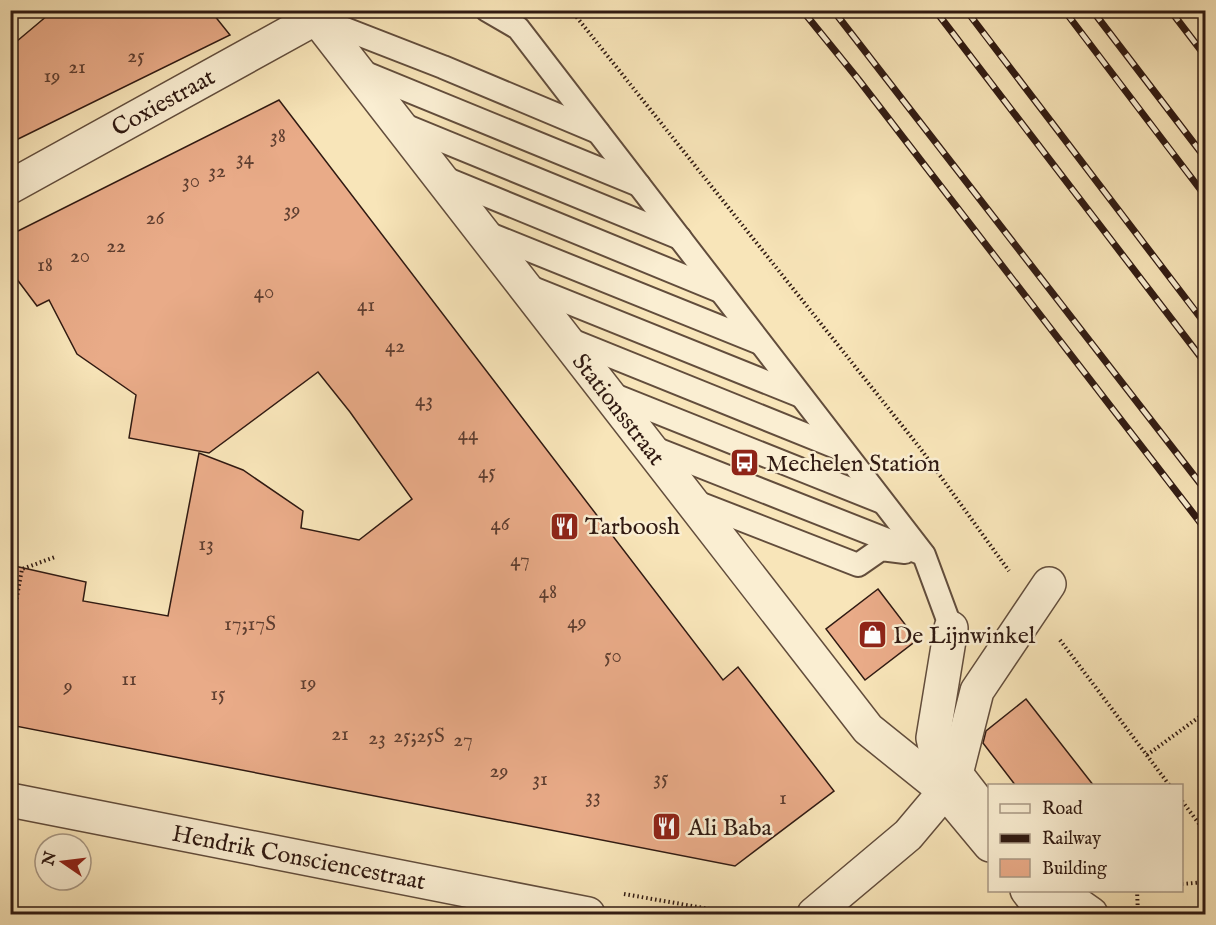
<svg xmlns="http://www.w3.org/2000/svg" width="1216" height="925" font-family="'IM FELL English',serif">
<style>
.building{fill:#e9ab88;stroke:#301a12;stroke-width:1.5}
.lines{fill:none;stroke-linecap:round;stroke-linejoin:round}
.service-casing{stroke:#624d3c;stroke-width:26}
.pedestrian-casing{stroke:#624d3c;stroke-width:36}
.minor-casing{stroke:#624d3c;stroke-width:36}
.tertiary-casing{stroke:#624d3c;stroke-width:36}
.path{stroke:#301a12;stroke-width:4;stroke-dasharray:1.5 3;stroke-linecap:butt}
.service{stroke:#faeed2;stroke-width:22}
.pedestrian{stroke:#faeed2;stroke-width:33}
.minor{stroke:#faeed2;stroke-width:33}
.tertiary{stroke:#faeed2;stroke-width:33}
.rail-casing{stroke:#301a12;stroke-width:7}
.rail{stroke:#faeed2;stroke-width:4.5;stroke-dasharray:14;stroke-linecap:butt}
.labels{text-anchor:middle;stroke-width:5;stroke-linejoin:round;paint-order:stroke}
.number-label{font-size:21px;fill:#5e3e30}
.street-label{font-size:24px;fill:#301a12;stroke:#faeed2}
.poi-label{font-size:24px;fill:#301a12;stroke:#faeed2;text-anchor:start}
</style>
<rect width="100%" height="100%" fill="#f8e5b9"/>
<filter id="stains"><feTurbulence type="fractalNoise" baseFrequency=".00333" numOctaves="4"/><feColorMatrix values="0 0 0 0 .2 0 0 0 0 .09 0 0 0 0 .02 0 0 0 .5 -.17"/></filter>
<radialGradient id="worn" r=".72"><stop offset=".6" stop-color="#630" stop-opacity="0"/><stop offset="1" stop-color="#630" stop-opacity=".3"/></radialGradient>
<g class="building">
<polygon points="54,10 210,10 230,35 10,143 10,47"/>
<polygon points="279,100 723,680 738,667 834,791 735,866 10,725 10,565 86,582 83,601 168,616 199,453 243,470 303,511 301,528 359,540 412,499 350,412 318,372 209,453 129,438 136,395 77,354 49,300 37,306 10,270 10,235"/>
<polygon points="878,589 917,640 865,680 826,629"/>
<polygon points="1026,699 1094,786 1016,786 983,743 986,731"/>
</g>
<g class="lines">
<defs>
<g id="service">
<polyline points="487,10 518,28 924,555 951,628"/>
<polyline points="317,18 443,67 598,132"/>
<polyline points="358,70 639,185"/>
<polyline points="399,123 680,238"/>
<polyline points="442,177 720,291"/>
<polyline points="482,231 760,343"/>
<polyline points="525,285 801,396"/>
<polyline points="566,338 841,449"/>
<polyline points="609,393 882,502"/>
<polyline points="649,446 923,554"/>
<polyline points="691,500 858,565 881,549 905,552"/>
</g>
<g id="pedestrian">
<polyline points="990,818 956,774 977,691 1049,584"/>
<polyline points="1057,890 1091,914"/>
</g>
<g id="minor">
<polyline points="310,10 868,729 945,791"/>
<polyline points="10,187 316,18"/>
<polyline points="951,628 933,738 945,791 990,845"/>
<polyline points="1027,890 1045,914"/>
<polyline points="814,914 908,835 945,791"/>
</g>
<polyline id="tertiary" points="10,800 588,914"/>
</defs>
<use href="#service" class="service-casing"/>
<use href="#pedestrian" class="pedestrian-casing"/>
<use href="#minor" class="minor-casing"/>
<use href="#tertiary" class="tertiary-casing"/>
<g class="path">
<polyline points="571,10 920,448 1009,571"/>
<polyline points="10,617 13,618 22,569 55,557"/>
<polyline points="1060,640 1170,786"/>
<polyline points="1147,755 1206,712"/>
<polyline points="1182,801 1206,833"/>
<polyline points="1182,884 1206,882"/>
<polyline points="1137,890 1138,914"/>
<polyline points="624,894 738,914"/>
</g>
<use href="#service" class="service"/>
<use href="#pedestrian" class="pedestrian"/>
<use href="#minor" class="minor"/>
<use href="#tertiary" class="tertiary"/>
<defs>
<g id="rail">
<polyline points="802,10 858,79 1206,530"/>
<polyline points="833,10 1206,491"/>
<polyline points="935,10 1206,364"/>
<polyline points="966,10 1206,325"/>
<polyline points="1064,10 1206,197"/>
<polyline points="1092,10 1206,159"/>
<polyline points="1170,10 1206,57"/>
</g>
</defs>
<use href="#rail" class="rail-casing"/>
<use href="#rail" class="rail"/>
</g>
<defs>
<symbol id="bus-square" viewBox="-11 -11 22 22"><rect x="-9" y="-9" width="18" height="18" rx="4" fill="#8f2418" stroke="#faeed2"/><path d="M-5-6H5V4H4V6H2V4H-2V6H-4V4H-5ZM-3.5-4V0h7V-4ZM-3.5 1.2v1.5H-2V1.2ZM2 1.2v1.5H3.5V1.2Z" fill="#fff"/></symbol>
<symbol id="restaurant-square" viewBox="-11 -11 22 22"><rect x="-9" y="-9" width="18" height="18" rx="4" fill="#8f2418" stroke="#faeed2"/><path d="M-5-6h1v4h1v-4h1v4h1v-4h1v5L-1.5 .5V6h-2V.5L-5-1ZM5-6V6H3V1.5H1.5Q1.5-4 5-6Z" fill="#fff"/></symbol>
<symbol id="shop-square" viewBox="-11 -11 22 22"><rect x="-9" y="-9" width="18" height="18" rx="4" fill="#8f2418" stroke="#faeed2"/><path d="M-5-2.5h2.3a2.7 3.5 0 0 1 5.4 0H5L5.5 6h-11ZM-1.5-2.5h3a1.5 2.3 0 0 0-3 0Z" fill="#fff"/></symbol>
</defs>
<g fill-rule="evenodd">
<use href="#bus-square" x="728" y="446" width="33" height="33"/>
<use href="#restaurant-square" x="548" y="510" width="33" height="33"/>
<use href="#shop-square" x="856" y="618" width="33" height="33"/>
<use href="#restaurant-square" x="650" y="810" width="33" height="33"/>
</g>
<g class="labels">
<g class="number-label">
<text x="136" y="62">25</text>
<text x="77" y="73">21</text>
<text x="52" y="82">19</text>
<text x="278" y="142">38</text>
<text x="245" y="164">34</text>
<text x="217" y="177">32</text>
<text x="191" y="187">30</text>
<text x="292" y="216">39</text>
<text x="155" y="224">26</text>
<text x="116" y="252">22</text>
<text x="80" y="262">20</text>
<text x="45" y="271">18</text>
<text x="264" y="298">40</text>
<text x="366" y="311">41</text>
<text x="395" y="352">42</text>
<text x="424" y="406">43</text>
<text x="468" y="440">44</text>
<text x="487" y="478">45</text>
<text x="500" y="530">46</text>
<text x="206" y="550">13</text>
<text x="520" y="566">47</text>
<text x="548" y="598">48</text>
<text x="577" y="628">49</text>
<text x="250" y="630">17;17S</text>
<text x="613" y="662">50</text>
<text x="129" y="685">11</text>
<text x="308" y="689">19</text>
<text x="68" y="692">9</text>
<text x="218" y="700">15</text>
<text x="340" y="740">21</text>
<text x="419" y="742">25;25S</text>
<text x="377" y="744">23</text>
<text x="463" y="746">27</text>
<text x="499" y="777">29</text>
<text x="661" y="784">35</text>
<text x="540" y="785">31</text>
<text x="593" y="802">33</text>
<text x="783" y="804">1</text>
</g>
<g class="street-label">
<text transform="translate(163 102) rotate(-29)" y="8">Coxiestraat</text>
<text transform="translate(619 409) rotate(52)" y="8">Stationsstraat</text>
<text transform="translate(299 857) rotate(11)" y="8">Hendrik Consciencestraat</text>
</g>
<g class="poi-label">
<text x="766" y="471">Mechelen Station</text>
<text x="585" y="534">Tarboosh</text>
<text x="893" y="643">De Lijnwinkel</text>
<text x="688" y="835">Ali Baba</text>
</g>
</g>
<rect width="1216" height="925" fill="none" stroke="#f8e5b9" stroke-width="36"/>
<rect x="12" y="12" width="1192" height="901" fill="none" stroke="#301a12" stroke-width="3"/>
<rect x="18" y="18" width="1180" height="889" fill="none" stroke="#301a12" stroke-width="1.5"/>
<rect x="988" y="784" width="195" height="108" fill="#faeed2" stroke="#a99985" stroke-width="1.5"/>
<rect x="1000" y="804" width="30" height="9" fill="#faeed2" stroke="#a99985" stroke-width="1.5"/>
<text x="1042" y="814" font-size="18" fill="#301a12">Road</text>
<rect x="1000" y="834" width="30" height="9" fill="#301a12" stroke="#a99985" stroke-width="1.5"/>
<text x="1042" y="844" font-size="18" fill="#301a12">Railway</text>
<rect x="1000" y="859" width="30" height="18" fill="#e9ab88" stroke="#a99985" stroke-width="1.5"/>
<text x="1042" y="874" font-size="18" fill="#301a12">Building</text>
<g transform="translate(63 862) rotate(284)"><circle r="28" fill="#faeed2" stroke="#a99985" stroke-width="1.5"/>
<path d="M0-4.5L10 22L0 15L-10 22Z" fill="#8f2418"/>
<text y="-9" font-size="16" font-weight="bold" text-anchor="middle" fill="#301a12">N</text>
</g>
<rect width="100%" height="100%" filter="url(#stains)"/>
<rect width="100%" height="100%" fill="url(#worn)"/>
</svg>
